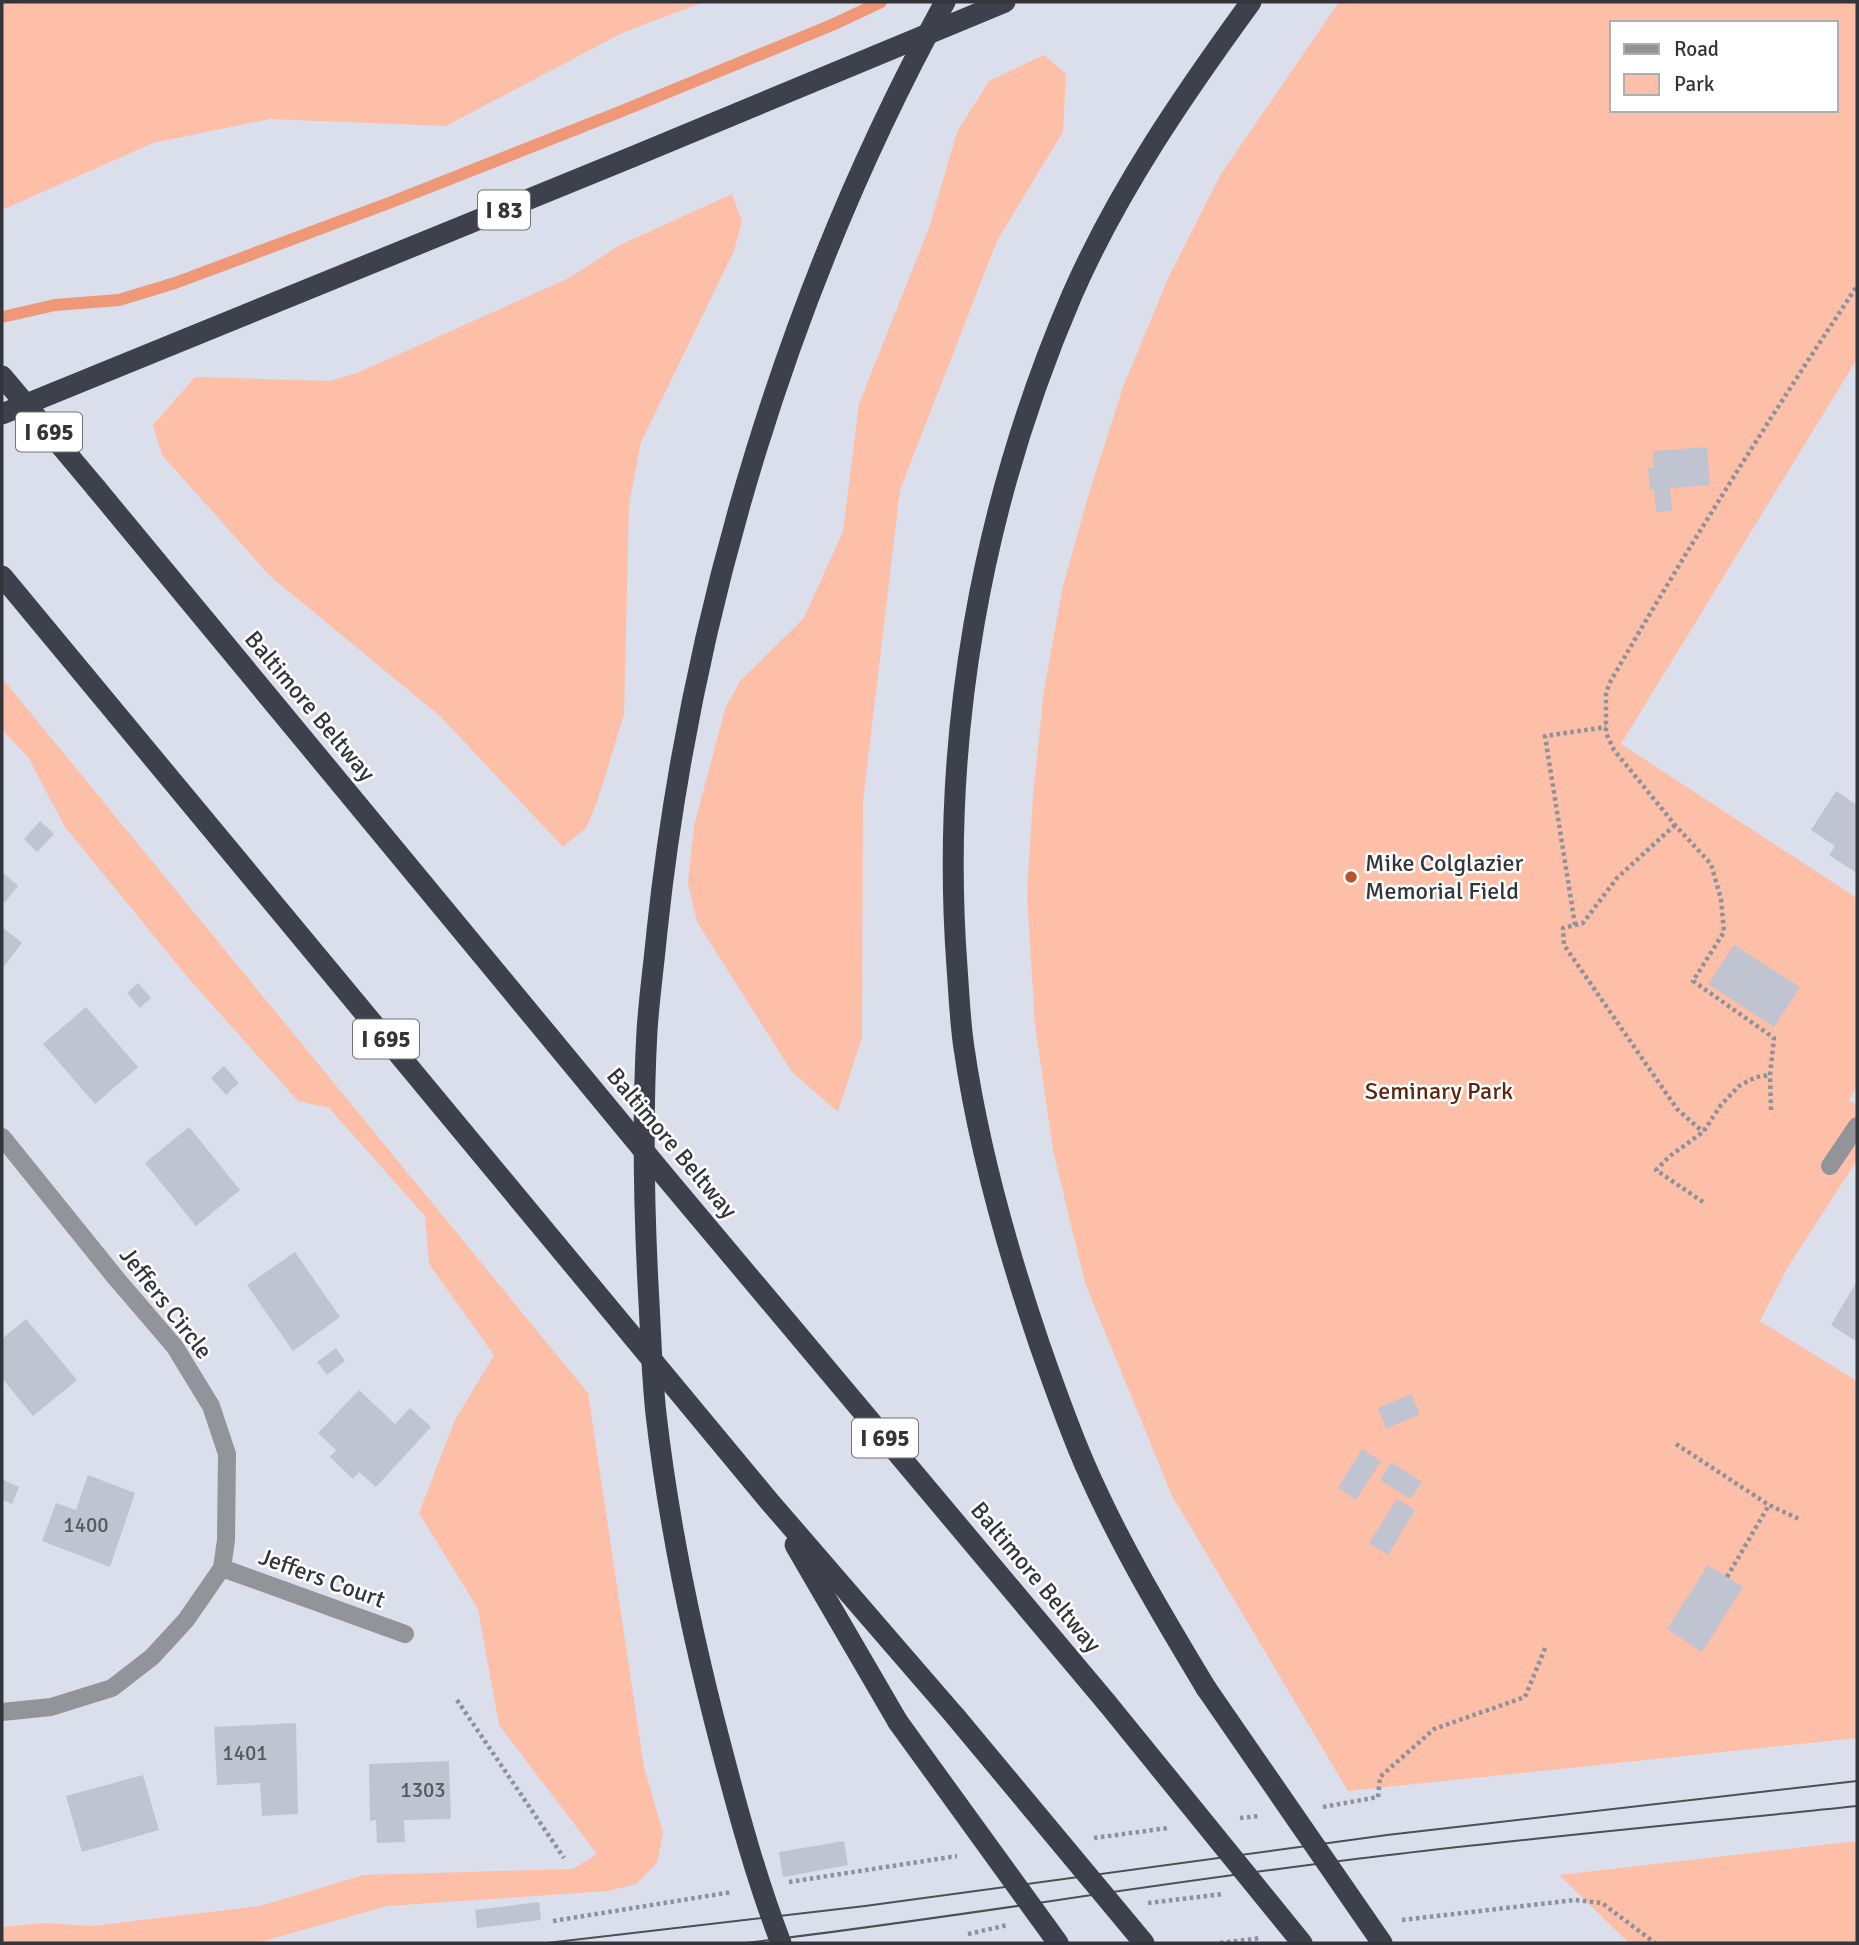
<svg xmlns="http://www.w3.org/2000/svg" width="1859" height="1945" font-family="Signika,sans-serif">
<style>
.green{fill:#fdbfa7;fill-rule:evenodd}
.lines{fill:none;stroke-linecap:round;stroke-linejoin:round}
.stream{stroke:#ef9877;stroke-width:12}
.building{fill:#c0c4d1}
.path{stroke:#8e919a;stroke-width:4.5;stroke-dasharray:3.5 3.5;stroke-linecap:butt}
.minor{stroke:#92949a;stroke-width:18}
.highway{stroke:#3e414c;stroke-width:21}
.tram{stroke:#4e4f55;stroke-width:2}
.highway-bridge{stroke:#3e414c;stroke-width:21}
.poi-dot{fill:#ba5428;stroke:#fff;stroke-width:2.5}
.labels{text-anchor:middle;stroke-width:5;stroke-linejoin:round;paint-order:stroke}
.number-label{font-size:21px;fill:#575960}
.shield{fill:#fff;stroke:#717275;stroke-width:2}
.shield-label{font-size:23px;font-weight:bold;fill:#34353a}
.street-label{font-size:24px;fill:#34353a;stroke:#fff}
.poi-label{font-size:24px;fill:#34353a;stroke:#fff;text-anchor:start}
.park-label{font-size:24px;fill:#5c260f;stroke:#fff}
</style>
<rect width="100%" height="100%" fill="#dbdfec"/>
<g class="green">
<polygon points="2,2 704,2 622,33 446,126 270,119 153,143 2,210"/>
<path d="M1339 2H1857V359L1621 744 1857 898V1086L1849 1100 1857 1106V1160L1788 1267 1760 1321 1857 1381V1738L1348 1791 1172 1496 1085 1283 1053 1150 1035 1025 1027 895 1033 796 1044 690 1063 586 1089 493 1123 387 1169 276 1221 174ZM1612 23H1836V110H1612Z"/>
<polygon points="1044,55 1066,74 1063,132 997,241 900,490 863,801 862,1037 838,1112 792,1072 697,922 688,883 694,826 725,709 740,681 804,618 843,531 859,404 929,228 957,132 989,81"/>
<polygon points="732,194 742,221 734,251 641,442 629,504 624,715 597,802 586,828 563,847 441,717 270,576 162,455 153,425 195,377 330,381 357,373 569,278 620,245"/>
<polygon points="2,678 588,1393 644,1767 663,1833 657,1863 636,1884 608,1891 387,1906 257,1943 2,1943 2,1927 45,1923 92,1926 260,1906 364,1875 573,1869 597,1854 499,1725 478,1609 419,1513 454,1422 494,1355 429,1264 425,1216 329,1108 298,1101 189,979 65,827 28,757 2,730"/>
<polygon points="1857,1841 1857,1943 1629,1943 1559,1875"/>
</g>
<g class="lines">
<polyline class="stream" points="2,317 55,305 119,300 175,283 389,203 622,111 832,25 881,2"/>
</g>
<g class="building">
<polygon points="1707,447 1710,485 1670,488 1672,511 1656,512 1654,489 1650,490 1648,468 1654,468 1653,451"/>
<polygon points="1836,791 1857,805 1857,873 1829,855 1835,846 1811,830"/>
<polygon points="40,821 54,834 37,852 24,839"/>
<polygon points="2,872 18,886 5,902 2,900"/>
<polygon points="2,927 22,943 2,969"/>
<polygon points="1734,945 1800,987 1774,1027 1708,984"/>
<polygon points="138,983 151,998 140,1008 127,993"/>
<polygon points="86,1007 138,1067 95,1104 43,1044"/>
<polygon points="224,1066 239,1083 226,1095 211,1078"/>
<polygon points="189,1127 240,1190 196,1226 145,1163"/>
<polygon points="295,1252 340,1317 293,1351 247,1285"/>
<polygon points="1857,1281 1857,1342 1831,1325"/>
<polygon points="26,1319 77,1380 33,1416 2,1378 2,1339"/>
<polygon points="336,1348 345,1361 327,1375 317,1362"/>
<polygon points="359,1390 395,1424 410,1408 431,1427 376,1487 359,1472 353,1479 330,1457 336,1450 318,1433"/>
<polygon points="1411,1394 1420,1414 1386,1429 1378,1408"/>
<polygon points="1362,1449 1381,1461 1356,1500 1338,1488"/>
<polygon points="1391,1462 1422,1482 1410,1499 1380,1480"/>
<polygon points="88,1475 135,1493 110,1567 42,1541 56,1503 76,1510"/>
<polygon points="2,1479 19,1487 12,1504 2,1500"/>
<polygon points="1397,1499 1415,1510 1388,1555 1369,1543"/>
<polygon points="1708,1565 1743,1587 1702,1652 1667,1629"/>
<polygon points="296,1723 298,1814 262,1816 260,1783 217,1785 214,1727"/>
<polygon points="449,1761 451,1819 404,1820 405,1842 377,1843 376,1820 370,1821 369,1764"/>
<polygon points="143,1775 159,1830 82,1852 66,1796"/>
<polygon points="844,1841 848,1865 783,1877 779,1852"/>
<polygon points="539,1902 541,1920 477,1928 475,1910"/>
</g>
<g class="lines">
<g class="path">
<polyline points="1675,825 1617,878 1583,923 1563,928 1564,945 1677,1109 1703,1132"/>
<polyline points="1575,925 1545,736 1606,727"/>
<path d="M1771 1110 1770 1075 1774 1038 1693 981 1724 932 1721 899 1711 864 1675 825 1614 750 1606 733V694L1609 684C1687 548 1771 416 1857 286"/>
<polyline points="1703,1202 1656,1170 1670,1156 1703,1132 1721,1105 1739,1086 1756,1077 1770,1075"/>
<polyline points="1676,1444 1769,1505 1799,1519"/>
<polyline points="1727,1577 1769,1505"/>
<polyline points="457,1700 564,1858"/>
<polyline points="1323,1807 1378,1797 1380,1777 1434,1729 1525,1697 1546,1646"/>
<polyline points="1240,1818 1259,1816"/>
<polyline points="1094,1838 1168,1828"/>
<polyline points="789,1882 957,1856"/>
<polyline points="1148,1903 1223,1894"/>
<polyline points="1402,1920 1575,1900 1602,1903 1655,1943"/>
<polyline points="553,1921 732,1892"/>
<polyline points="968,1934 1008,1925"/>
<polyline points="1220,1943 1261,1938"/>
</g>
<g class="minor">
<polyline points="2,1137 115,1277 175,1347 211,1406 227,1454 226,1540 222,1568 186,1620 152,1657 112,1688 51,1707 2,1712"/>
<polyline points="1830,1166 1857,1126"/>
<polyline points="222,1568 405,1634"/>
</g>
<g class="highway">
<polyline points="2,414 632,157 1005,2"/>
<polyline points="96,488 663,1174 1107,1703"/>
<polyline points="2,576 769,1501 955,1716"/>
<polyline points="795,1545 898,1722"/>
<path d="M1206 1688C1162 1615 1119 1543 1085 1465 1068 1426 1054 1386 1040 1346 1007 1249 979 1151 964 1048 960 1022 959 994 957 967 940 738 981 506 1072 295 1118 190 1184 94 1251 2"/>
</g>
<g class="tram">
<polyline points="547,1943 865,1906 1387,1835 1857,1781"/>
<path d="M745 1943C963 1917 1179 1879 1398 1854 1551 1836 1704 1822 1857 1806"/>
</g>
<g class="highway-bridge">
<polyline points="2,376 96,488"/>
<polyline points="1206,1688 1382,1943"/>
<polyline points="1107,1703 1302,1943"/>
<polyline points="955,1716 1144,1943"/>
<polyline points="898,1722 1058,1943"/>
<path d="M781 1943C757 1881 739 1815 722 1750 693 1640 669 1527 656 1414 652 1377 651 1340 649 1303 644 1213 642 1121 647 1031 649 998 654 964 657 931 691 611 790 284 945 2"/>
</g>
</g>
<circle class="poi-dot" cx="1351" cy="877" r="7"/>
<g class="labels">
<g class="number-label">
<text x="86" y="1532">1400</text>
<text x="245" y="1760">1401</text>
<text x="423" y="1797">1303</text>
</g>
<g class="shield">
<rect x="478" y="190.5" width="52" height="39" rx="5"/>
<rect x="16" y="412.5" width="66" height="39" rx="5"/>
<rect x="353" y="1019.5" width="66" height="39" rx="5"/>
<rect x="852" y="1418.5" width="66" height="39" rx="5"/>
</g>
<g class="shield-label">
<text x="504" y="218">I 83</text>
<text x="49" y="440">I 695</text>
<text x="386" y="1047">I 695</text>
<text x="885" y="1446">I 695</text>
</g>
<g class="street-label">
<text transform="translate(310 706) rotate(50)" y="8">Baltimore Beltway</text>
<text transform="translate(672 1143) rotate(50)" y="8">Baltimore Beltway</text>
<text transform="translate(166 1303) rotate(52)" y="8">Jeffers Circle</text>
<text transform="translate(1036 1577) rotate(50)" y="8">Baltimore Beltway</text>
<text transform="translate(322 1578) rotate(20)" y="8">Jeffers Court</text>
</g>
<g class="poi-label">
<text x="1365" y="871">Mike Colglazier<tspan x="1365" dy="28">Memorial Field</tspan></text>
</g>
<g class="park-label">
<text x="1439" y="1099">Seminary Park</text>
</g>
</g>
<rect width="1859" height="1945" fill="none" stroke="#34353a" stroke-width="7"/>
<rect x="1610" y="21" width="228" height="91" fill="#ffffff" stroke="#aeaeb0" stroke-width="2"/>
<rect x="1624" y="44" width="35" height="10" fill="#92949a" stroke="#aeaeb0" stroke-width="2"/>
<text x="1674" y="56" font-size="21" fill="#34353a">Road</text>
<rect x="1624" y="74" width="35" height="21" fill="#fdbfa7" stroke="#aeaeb0" stroke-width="2"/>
<text x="1674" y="91" font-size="21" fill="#34353a">Park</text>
</svg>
